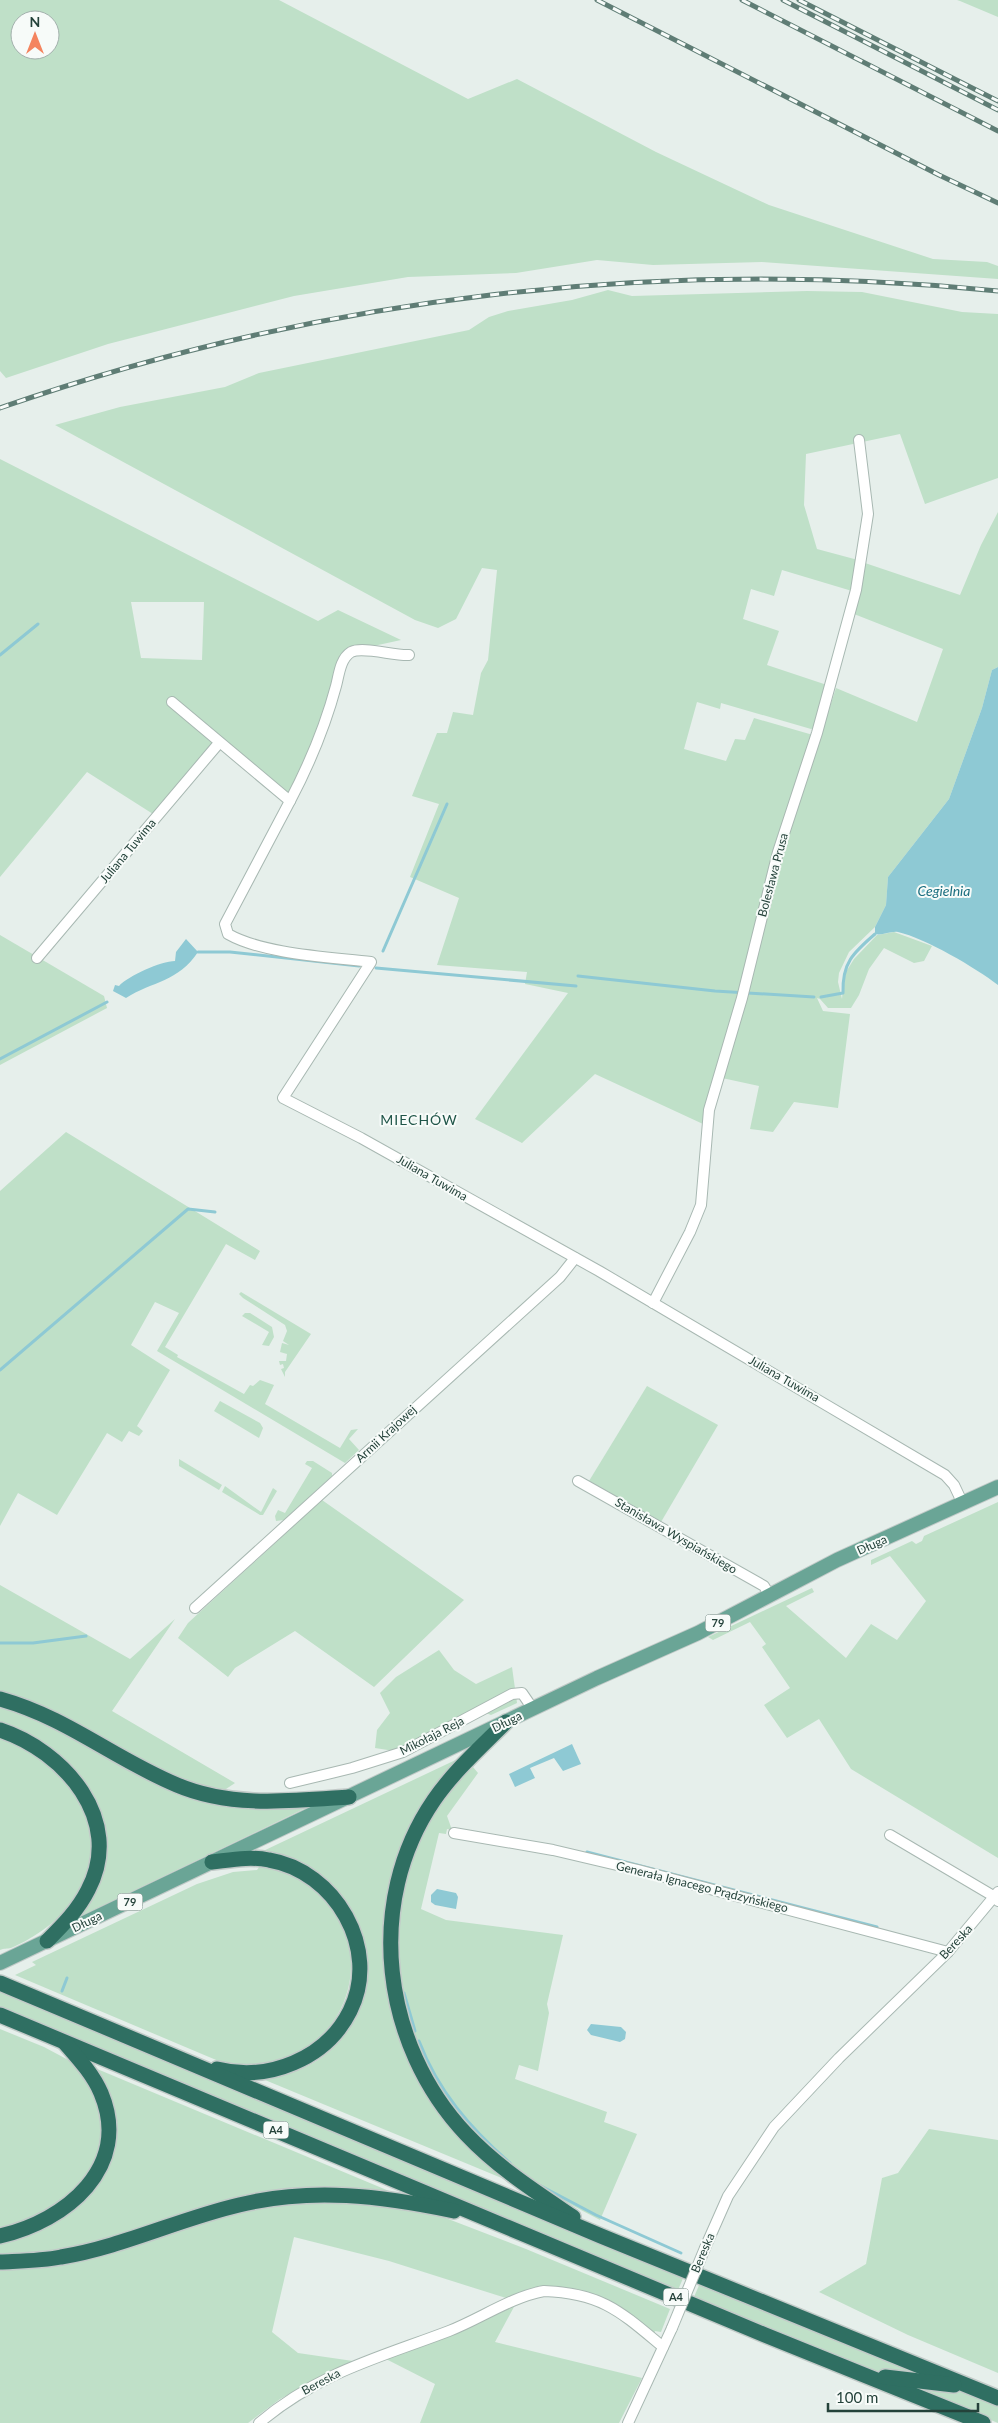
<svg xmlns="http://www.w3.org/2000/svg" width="998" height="2423" font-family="Lato,sans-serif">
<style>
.green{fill:#bfe0c8;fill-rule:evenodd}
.water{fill:#8ec9d4}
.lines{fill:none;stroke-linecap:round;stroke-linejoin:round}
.stream{stroke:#8ec9d4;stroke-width:3}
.minor-casing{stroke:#a8b8b2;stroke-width:12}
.major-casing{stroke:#c2cac8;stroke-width:16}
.highway-casing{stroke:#c2cac8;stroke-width:18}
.minor{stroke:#fff;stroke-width:10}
.major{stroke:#6aa596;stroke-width:14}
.highway{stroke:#2f6f62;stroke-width:15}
.rail-casing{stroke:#5f7d75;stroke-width:5}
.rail{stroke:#f7fbf9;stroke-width:3;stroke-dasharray:9;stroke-linecap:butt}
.minor-bridge-casing{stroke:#a8b8b2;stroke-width:12;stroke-linecap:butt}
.minor-bridge{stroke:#fff;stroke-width:10}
.labels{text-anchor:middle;stroke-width:4;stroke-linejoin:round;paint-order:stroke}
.shield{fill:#f7fbf9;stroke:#637a73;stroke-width:1}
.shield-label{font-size:11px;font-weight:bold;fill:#24423a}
.street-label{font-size:12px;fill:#24423a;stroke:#f7fbf9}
.water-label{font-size:14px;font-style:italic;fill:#1c6f80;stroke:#f7fbf9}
.neighbourhood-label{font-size:14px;letter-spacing:1px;fill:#1f5548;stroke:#f7fbf9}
</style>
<rect width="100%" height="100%" fill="#e6efeb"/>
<g class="green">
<path d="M0 0H279L468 99 517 79 656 152 769 205 933 259 987 262 998 266V279L762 262 653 265 597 260 516 273 408 277 294 296 108 344 6 378 0 371ZM20 20H50V50H20Z"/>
<polygon points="957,0 998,0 998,17 960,1"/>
<polygon points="608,290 632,296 807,291 862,292 962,312 998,314 998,478 925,504 900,434 806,454 804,505 817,549 858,560 852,591 782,570 774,596 751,589 743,619 779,631 767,665 827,685 815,728 811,729 721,703 720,709 697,702 684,749 726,761 735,739 745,740 754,718 813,735 792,825 836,688 917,722 943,649 854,614 865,563 960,595 981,545 998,512 998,667 992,670 982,708 949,799 888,877 886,905 875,927 849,952 839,973 838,982 842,999 844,975 854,959 877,935 894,932 932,946 924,961 914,963 884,948 869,969 859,995 851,1008 828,1008 820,999 817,998 823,1011 850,1014 838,1108 794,1102 773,1132 750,1129 759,1086 722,1078 703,1124 595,1074 522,1143 475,1119 568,993 525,984 527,972 437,965 459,898 410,877 439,804 412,796 437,733 447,733 453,712 473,715 481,673 488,660 497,570 482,568 456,619 438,628 415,620 55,425 120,407 225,387 259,373 469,330 489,317 508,311 572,300"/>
<path d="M0 459 318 621 338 610 401 640 369 647 350 646 340 659 321 726 289 793 220 738 153 814 87 772 0 877ZM131 602H204L202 660 141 658Z"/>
<polygon points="0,935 104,996 107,1008 0,1065"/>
<polygon points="66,1132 260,1251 255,1260 226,1244 165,1347 178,1355 177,1357 244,1394 250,1385 253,1386 260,1380 274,1385 265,1404 340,1448 351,1430 358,1429 349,1439 359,1450 345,1463 157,1351 179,1313 155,1302 131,1345 170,1370 137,1426 143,1431 139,1436 129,1431 122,1442 107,1433 57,1515 18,1493 0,1526 0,1191"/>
<polygon points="241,1292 311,1334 285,1372 285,1377 281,1369 284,1368 283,1364 280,1365 279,1361 286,1361 287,1354 280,1352 282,1343 289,1345 283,1341 287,1331 285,1325 243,1298 239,1294"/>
<polygon points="245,1313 250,1313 272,1327 274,1337 269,1346 262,1345 269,1332 242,1316"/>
<polygon points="647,1386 718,1425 661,1522 589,1481"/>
<polygon points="220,1401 260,1423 263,1428 259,1438 214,1411"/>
<polygon points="179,1459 222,1485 219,1490 179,1466"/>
<polygon points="307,1461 313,1461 332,1473 332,1476 284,1520 276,1521 275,1516 278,1510 285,1513 312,1468 305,1464"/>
<polygon points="225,1486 261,1512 273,1488 277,1491 263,1515 260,1515 222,1492"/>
<polygon points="322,1500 464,1600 374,1687 295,1631 235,1668 228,1677 178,1638 188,1623"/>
<polygon points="998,1502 998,1858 851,1769 819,1719 787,1738 764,1705 790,1688 762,1647 766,1644 750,1622 713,1640 708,1637 812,1588 814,1592 786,1606 846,1658 871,1624 897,1640 926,1601 890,1556 871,1565 871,1560 912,1541 916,1544 922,1541 924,1536"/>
<polygon points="0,1585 130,1659 175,1619 112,1711 235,1783 220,1793 156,1770 57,1713 0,1692"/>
<polygon points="439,1650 454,1670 476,1684 512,1667 517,1703 491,1715 475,1709 394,1751 375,1748 377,1730 390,1713 380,1693 396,1677"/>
<path d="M0 1704 209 1802C243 1808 276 1808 310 1806L79 1917C88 1902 99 1887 103 1870 118 1798 63 1743 0 1722Z"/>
<path d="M0 1736C11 1739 20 1746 30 1752 76 1779 106 1826 85 1880 82 1885 81 1892 77 1897 62 1918 35 1938 11 1948 7 1949 4 1948 0 1950Z"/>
<path d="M464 1756 398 1861 395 2013 483 2161 504 2179 265 2080C283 2075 302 2071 318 2060 407 2000 366 1860 261 1852Z"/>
<polygon points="473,1767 478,1773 447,1816 452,1830 447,1829 446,1834 439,1833 421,1909 446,1920 563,1935 547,2004 549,2013 538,2071 519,2065 515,2079 607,2112 604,2122 637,2134 600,2220 539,2188 506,2165 453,2110 419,2051 404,2010 396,1949 406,1871 427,1823 466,1768 469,1771"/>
<path d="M260 1866C277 1869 299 1874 313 1886 376 1938 358 2036 279 2061 266 2065 248 2068 234 2066 226 2065 217 2060 209 2057L15 1975 36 1965 32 1962 197 1884 233 1872 257 1870Z"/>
<polygon points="0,1992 684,2276 678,2290 0,2007"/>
<polygon points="0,2029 44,2047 74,2063 91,2085 100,2107 102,2144 86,2180 51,2211 0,2231"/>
<polygon points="90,2066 401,2196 333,2190 66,2251 0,2257 0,2241 31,2232 109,2157"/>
<polygon points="929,2129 998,2140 998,2373 908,2335 819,2292 866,2264 882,2178 898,2173"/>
<polygon points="307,2201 339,2201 407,2208 443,2217 526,2249 670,2309 661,2332 655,2331 654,2335 632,2317 560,2288 512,2300 389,2261 294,2237 272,2332 298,2353 353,2361 280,2399 248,2423 0,2423 0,2267 248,2209"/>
<polygon points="700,2283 998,2405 998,2423 694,2297"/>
<polygon points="515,2305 495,2342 642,2378 619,2423 420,2423 435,2384 384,2358 480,2322"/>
</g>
<g class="water">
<path d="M998 667V985C976 968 925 938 898 932 890 931 882 936 875 934V927L886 905 888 877 949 799 982 708 992 670Z"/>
<path d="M186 939 198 952C178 982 153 981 126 998L113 991 115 985 119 986C128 976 161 961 175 961L176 952Z"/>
<polygon points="572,1744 581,1764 563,1771 554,1758 530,1768 535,1778 515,1787 509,1774"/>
<polygon points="437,1889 456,1893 458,1897 456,1909 435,1905 431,1902 431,1895"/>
<polygon points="591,2024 621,2027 626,2032 625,2039 620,2042 591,2035 587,2030"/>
</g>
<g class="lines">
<g class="stream">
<polyline points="0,655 38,624"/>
<polyline points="383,951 447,804"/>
<polyline points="198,952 230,952 359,966"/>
<polyline points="376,968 576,986"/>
<polyline points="578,976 715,991 814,997"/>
<path d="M821 997 843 993C842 963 853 953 875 934"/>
<polyline points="0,1059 107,1002"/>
<polyline points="0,1370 188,1209 215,1212"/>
<polyline points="0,1643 33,1643 86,1636"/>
<polyline points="587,1852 877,1927"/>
<polyline points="62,1991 67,1978"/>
<polyline points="404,1993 415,2031"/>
<path d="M419 2041C438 2091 470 2128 510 2163"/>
<polyline points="541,2186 596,2215 681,2253"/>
</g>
<defs>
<g id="minor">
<path d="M172 702 290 801 225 924 228 934C263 954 329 957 371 962L283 1098 361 1138 599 1271 945 1475 954 1485 963 1504"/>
<path d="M290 801C310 763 325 727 336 686 339 675 340 659 351 652 363 646 394 656 409 655"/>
<polyline points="37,958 219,743"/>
<polyline points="653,1303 690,1232 701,1205 709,1110 742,998 778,852 817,733 856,590 868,514 859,440"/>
<polyline points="578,1481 764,1586 770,1596"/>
<polyline points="195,1608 560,1277 575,1258"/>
<polyline points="290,1783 352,1768 403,1752 512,1694 522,1693 533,1709"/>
<polyline points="454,1833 553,1850 638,1870 948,1952"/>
<polyline points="890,1835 995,1897 998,1901"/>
<polyline points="705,2248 728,2196 774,2127 839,2058 948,1952 998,1892"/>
<path d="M259 2423C320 2372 378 2358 449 2331 480 2319 511 2297 544 2291 602 2293 621 2312 663 2347"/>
<polyline points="628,2423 672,2328"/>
</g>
<polyline id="major" points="0,1963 597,1678 698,1633 837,1560 998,1487"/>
<g id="highway">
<path d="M0 1699C68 1718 114 1759 177 1785 231 1808 291 1801 349 1797"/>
<path d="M506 1722C481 1747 454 1771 434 1800 364 1902 382 2045 466 2134 497 2167 536 2192 573 2217"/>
<path d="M0 1730C64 1751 125 1820 88 1890 78 1910 63 1925 47 1941"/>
<path d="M212 1862C230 1860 250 1856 269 1860 335 1871 381 1949 350 2011 326 2059 268 2082 217 2069"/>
<polyline points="0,1983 601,2236 998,2398"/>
<polyline points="0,2015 765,2335 983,2423"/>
<path d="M0 2236C66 2221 132 2167 101 2093 93 2074 78 2058 65 2043"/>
<path d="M0 2262C20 2261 41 2261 61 2257 122 2247 179 2219 239 2205 312 2187 382 2196 454 2211"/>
<polyline points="885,2377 954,2385"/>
</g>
</defs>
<use href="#minor" class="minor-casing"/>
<use href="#major" class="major-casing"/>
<use href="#highway" class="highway-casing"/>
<use href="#minor" class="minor"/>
<use href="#major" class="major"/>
<use href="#highway" class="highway"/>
<defs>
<g id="rail">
<polyline points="597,0 939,175 998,203"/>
<polyline points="742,0 998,131"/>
<polyline points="783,0 998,110"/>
<polyline points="799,0 998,101"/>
<path d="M0 408C320 296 661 257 998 291"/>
</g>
</defs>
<use href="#rail" class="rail-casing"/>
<use href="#rail" class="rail"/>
<defs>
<polyline id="minor-bridge" points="672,2328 705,2248"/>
</defs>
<use href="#minor-bridge" class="minor-bridge-casing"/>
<use href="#minor-bridge" class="minor-bridge"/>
</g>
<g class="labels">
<g class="shield">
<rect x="705.5" y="1614.5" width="25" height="17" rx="4"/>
<rect x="117.5" y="1893.5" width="25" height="17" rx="4"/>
<rect x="263.5" y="2121.5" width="25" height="17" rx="4"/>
<rect x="663.5" y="2288.5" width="25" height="17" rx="4"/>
</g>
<g class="shield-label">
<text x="718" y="1627">79</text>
<text x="130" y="1906">79</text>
<text x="276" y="2134">A4</text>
<text x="676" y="2301">A4</text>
</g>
<g class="street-label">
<text transform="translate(128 851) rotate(-50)" y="4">Juliana Tuwima</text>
<text transform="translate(773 875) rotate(-75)" y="4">Bolesława Prusa</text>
<text transform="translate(432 1178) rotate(30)" y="4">Juliana Tuwima</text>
<text transform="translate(784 1379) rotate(30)" y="4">Juliana Tuwima</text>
<text transform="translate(386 1434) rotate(-43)" y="4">Armii Krajowej</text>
<text transform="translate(676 1536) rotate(30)" y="4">Stanisława Wyspiańskiego</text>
<text transform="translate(872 1545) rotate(-24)" y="4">Długa</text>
<text transform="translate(507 1722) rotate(-26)" y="4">Długa</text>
<text transform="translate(432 1736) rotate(-27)" y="4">Mikołaja Reja</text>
<text transform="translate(702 1887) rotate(14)" y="4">Generała Ignacego Prądzyńskiego</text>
<text transform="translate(87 1922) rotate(-26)" y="4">Długa</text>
<text transform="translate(956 1942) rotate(-47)" y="4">Bereska</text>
<text transform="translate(703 2253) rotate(-67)" y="4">Bereska</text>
<text transform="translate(321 2382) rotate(-28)" y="4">Bereska</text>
</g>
<g class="water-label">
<text x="944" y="896">Cegielnia</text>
</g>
<g class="neighbourhood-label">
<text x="419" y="1125">MIECHÓW</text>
</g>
</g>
<g transform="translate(35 35)"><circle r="24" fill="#f7fbf9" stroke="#a3b1ad"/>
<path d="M0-4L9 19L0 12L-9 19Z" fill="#f4845f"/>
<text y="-8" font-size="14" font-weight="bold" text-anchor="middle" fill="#24423a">N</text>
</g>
<path d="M828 2403v8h150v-8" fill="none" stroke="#24423a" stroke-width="2.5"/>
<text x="836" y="2403" font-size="15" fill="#24423a" stroke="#f7fbf9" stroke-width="4" paint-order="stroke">100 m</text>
</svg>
